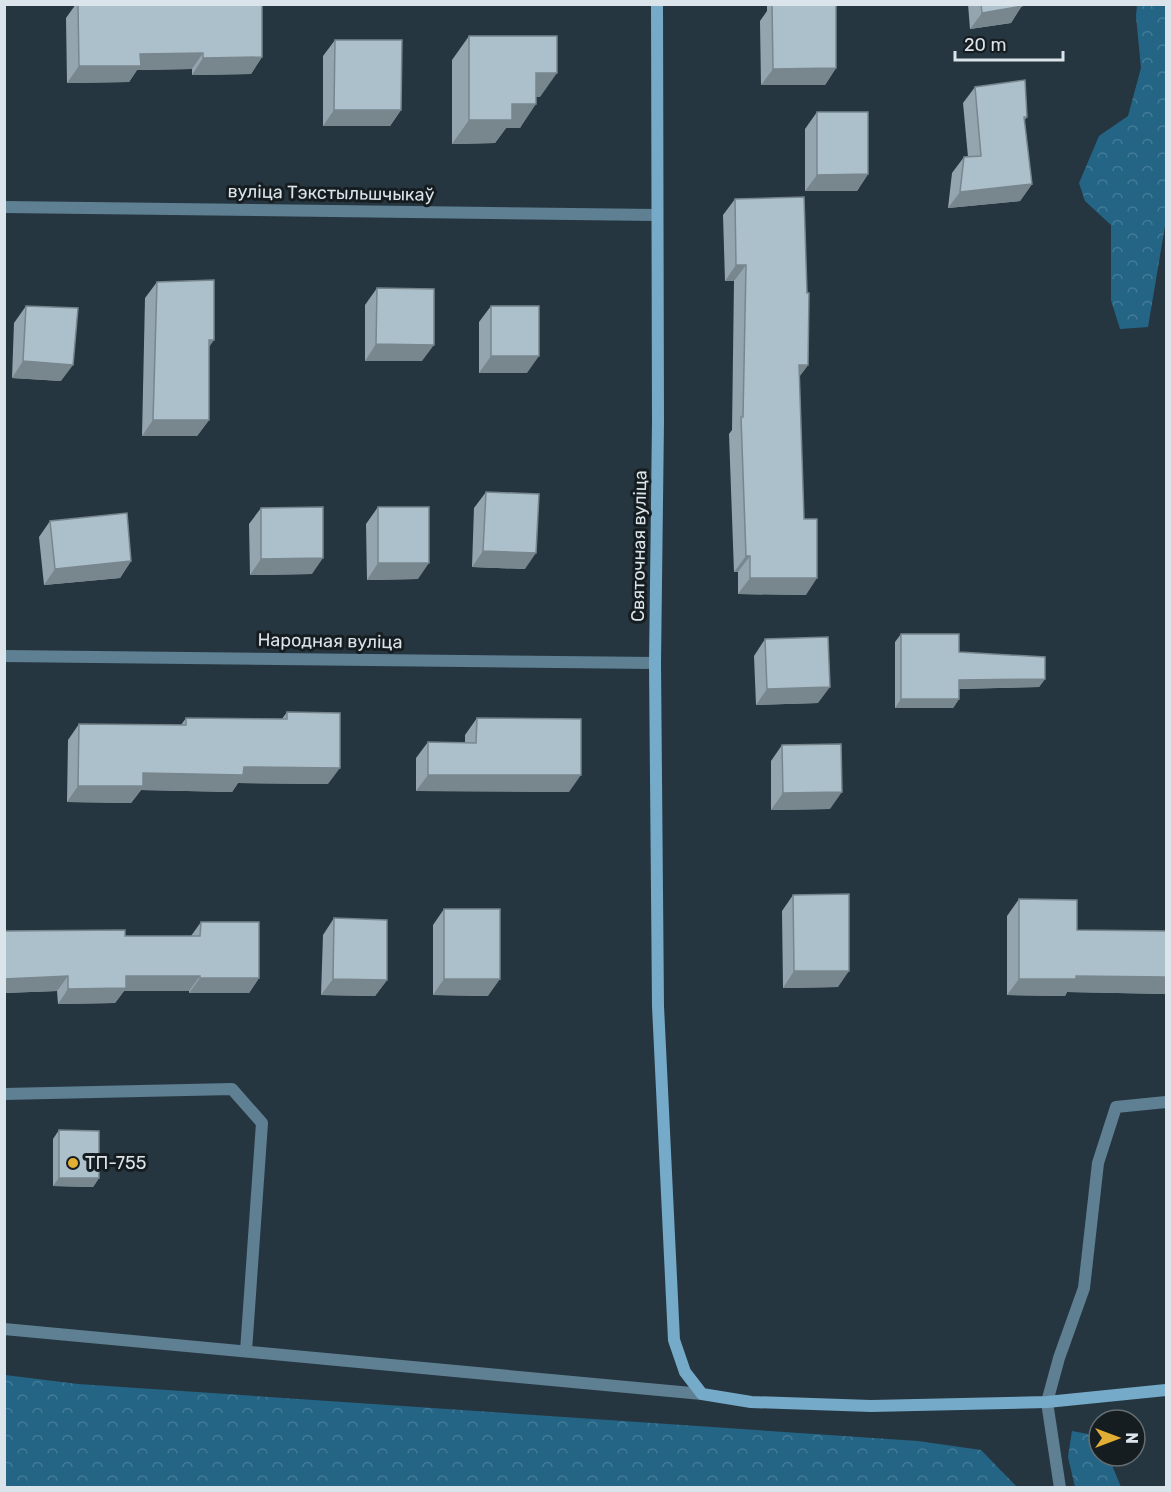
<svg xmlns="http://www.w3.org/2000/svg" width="1171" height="1492" font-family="Rubik,sans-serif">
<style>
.forest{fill:url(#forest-crowns)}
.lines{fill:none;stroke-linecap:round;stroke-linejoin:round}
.lane{stroke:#5f8092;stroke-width:12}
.street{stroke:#5f8092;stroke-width:12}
.secondary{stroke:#75aac8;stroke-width:12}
.wall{fill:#94a5af}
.shaded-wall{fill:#78868e}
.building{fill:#acc0cb;stroke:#78868e;stroke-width:1.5}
.poi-dot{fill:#e3ae34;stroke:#161d21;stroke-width:2}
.labels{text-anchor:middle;stroke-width:6;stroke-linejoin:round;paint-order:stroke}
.street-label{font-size:18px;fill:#dae4ea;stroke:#161d21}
.poi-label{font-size:18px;fill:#dae4ea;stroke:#161d21;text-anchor:start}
</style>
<defs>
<pattern id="forest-crowns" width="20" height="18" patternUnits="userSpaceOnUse" patternTransform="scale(1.5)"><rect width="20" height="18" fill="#246586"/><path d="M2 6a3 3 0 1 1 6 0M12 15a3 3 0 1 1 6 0" fill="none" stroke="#437b97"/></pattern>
</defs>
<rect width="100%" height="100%" fill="#263640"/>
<g class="forest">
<polygon points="1137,5 1166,5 1166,224 1165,226 1148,327 1120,329 1111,300 1111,225 1085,201 1079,183 1099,136 1128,116 1141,68 1136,16"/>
<polygon points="5,1375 78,1384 918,1441 981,1450 1017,1487 5,1487"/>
<polygon points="1072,1431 1088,1434 1099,1447 1099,1456 1106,1456 1111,1463 1121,1487 1075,1487 1068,1457"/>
</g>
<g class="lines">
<g class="lane">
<polyline points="4,1094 232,1089 262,1123 246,1351"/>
<polyline points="1060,1488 1047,1402 1059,1358 1084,1288 1098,1163 1116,1107 1166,1102"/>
</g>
<g class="street">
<polyline points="4,207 657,215"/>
<polyline points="4,656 655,663"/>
<polyline points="4,1329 702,1394"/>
</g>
<polyline class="secondary" points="657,4 658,421 655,663 658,1006 674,1340 685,1372 702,1394 751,1402 871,1406 1047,1402 1166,1390"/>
</g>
<g class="wall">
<polygon points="76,4 262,4 262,57 251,74 192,75 192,69 137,70 129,82 67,83 66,18"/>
<polygon points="767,4 836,4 836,68 825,85 761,85 760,21 767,11"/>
<polygon points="968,4 1022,4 1011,23 970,29"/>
<polygon points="469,36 540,97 536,97 520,128 506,128 495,143 452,144 452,60"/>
<polygon points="335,40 401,110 390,126 323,126 323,56"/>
<polygon points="975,87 1027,117 1024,121 1032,184 1020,201 948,208 952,173 964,157 968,157 963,103"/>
<polygon points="817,112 868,174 857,191 805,191 805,129"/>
<polygon points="735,199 808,365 799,377 806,595 738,594 738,572 734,572 729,434 732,430 734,281 725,281 723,215"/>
<polygon points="157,282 209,347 209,420 197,436 142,436 145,298"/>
<polygon points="377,288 422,361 365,361 365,305"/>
<polygon points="26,306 61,381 12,378 14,323"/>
<polygon points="491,306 527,373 479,373 479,322"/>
<polygon points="486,492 525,569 472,567 474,508"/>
<polygon points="378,507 418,579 367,580 366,524"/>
<polygon points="261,508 312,574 250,575 249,524"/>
<polygon points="50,521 131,561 120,578 44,585 39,537"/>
<polygon points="901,634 959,652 1045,679 1039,687 959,689 959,699 953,708 895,708 895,642"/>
<polygon points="765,639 818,703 756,705 754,656"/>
<polygon points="287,712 328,784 238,783 232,792 141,790 131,803 67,802 68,740 79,724 181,725 186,718 282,719"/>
<polygon points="477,718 569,792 416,791 416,758 428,742 465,743 465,735"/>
<polygon points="782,745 830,809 771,810 771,761"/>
<polygon points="793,895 838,987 783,988 782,911"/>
<polygon points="1019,899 1077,930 1167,931 1167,994 1067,992 1065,996 1007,995 1007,916"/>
<polygon points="444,909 488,996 433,995 433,925"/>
<polygon points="334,918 387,980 375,996 321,995 323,935"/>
<polygon points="201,922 259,978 249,993 189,993 189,991 124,991 115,1003 58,1004 57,991 4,993 125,936 191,936"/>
<polygon points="59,1130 99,1178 93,1187 53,1186 53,1139"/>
</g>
<g class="shaded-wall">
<polygon points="1022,6 1011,23 970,29 982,13"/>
<polygon points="203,53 192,69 137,70 129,82 67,83 79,66 140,54"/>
<polygon points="262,57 251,74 192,75 203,58"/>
<polygon points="836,68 825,85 761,85 773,69"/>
<polygon points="536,73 557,73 540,97 520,97"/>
<polygon points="512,104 536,104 520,128 506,128 495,143 452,144 469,120"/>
<polygon points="334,110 401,110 390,126 323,126"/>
<polygon points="868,174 857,191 805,191 817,175"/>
<polygon points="1032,184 1020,201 948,208 960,192"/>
<polygon points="736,265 746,265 734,281 725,281"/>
<polygon points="209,340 214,340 203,356"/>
<polygon points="376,344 434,345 422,361 365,361"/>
<polygon points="491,356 539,356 527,373 479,373"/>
<polygon points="23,361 73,365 61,381 12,378"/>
<polygon points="799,365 808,365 796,381"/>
<polygon points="153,420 209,420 197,436 142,436"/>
<polygon points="483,551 536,553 525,569 472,567"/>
<polygon points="746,556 750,556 738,572 734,572"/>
<polygon points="323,558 312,574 250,575 261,559"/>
<polygon points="131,561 120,578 44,585 55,569"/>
<polygon points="378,563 429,563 418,579 367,580"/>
<polygon points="750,578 817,578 806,595 738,594"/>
<polygon points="1045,679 1039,687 953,689 959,680"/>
<polygon points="830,687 818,703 756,705 767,689"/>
<polygon points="901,699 959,699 953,708 895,708"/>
<polygon points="244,767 340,768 328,784 238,783 232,792 141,790 131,803 67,802 78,786 143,773"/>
<polygon points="428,775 581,775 569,792 416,791"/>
<polygon points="842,792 830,809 771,810 783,793"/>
<polygon points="794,971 849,971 838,987 783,988"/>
<polygon points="68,976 57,991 4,993 4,979"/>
<polygon points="126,976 200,976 189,991 124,991 115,1003 58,1004 68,989"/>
<polygon points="1076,976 1167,977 1167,994 1067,992 1065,996 1007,995 1019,979"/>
<polygon points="200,978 259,978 249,993 189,993"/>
<polygon points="333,979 387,980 375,996 321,995"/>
<polygon points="444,979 500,979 488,996 433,995"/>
<polygon points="59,1178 99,1178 93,1187 53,1186"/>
</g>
<g class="building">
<polygon points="78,4 262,4 262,57 203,58 203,53 140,54 141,66 79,66"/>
<polygon points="772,4 836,4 836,68 773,69"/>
<polygon points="981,4 1022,4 1022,6 982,13"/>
<polygon points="469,36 557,36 557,73 536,73 536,104 512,104 512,120 469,120"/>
<polygon points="335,40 402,40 401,110 334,110"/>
<polygon points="1025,80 1027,117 1024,117 1032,184 960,192 964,157 981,156 975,87"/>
<polygon points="817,112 868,112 868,174 817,175"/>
<polygon points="804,197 807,293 809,293 808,365 799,365 804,519 817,519 817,578 750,578 750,556 746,556 741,417 743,417 746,265 736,265 735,199"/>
<polygon points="214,280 214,340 209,340 209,420 153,420 157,282"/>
<polygon points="377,288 434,289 434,345 376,344"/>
<polygon points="26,306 78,308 73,365 23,361"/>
<rect x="491" y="306" width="48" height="50"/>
<polygon points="486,492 539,494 536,553 483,551"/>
<polygon points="323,507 323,558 261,559 261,508"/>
<rect x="378" y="507" width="51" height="56"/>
<polygon points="127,513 131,561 55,569 50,521"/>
<polygon points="901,634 959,634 959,652 1045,657 1045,679 959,680 959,699 901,699"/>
<polygon points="828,637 830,687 767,689 765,639"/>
<polygon points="287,712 340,713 340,768 244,767 243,775 143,773 143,786 78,786 79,724 186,725 186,718 287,719"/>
<polygon points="477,718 581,719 581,775 428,775 428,742 476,743"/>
<polygon points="841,744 842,792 783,793 782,745"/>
<polygon points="849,894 849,971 794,971 793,895"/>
<polygon points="1019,899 1077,900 1077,930 1167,931 1167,977 1076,976 1076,979 1019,979"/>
<rect x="444" y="909" width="56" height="70"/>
<polygon points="334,918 387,920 387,980 333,979"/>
<polygon points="201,922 259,922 259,978 200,978 200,976 126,976 126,988 68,989 68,976 4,979 4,931 125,930 125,936 200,936"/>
<polygon points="59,1130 99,1131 99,1178 59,1178"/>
</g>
<circle class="poi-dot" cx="73" cy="1163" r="6"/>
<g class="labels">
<g class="street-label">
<text transform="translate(331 193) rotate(1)" y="6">вуліца Тэкстыльшчыкаў</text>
<text transform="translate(639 546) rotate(-89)" y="6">Святочная вуліца</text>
<text transform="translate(330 641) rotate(1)" y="6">Народная вуліца</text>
</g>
<g class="poi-label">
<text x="85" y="1169">ТП-755</text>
</g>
</g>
<rect width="1171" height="1492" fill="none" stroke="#dae4ea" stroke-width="12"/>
<g transform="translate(1117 1438) rotate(90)"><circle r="28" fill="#161d21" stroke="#646d71" stroke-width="1.5"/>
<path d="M0-4.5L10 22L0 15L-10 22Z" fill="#e3ae34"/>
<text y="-9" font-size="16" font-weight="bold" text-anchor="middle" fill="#dae4ea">N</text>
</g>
<path d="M955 51v9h108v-9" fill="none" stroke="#dae4ea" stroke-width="3"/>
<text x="964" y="51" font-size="18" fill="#dae4ea" stroke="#161d21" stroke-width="4.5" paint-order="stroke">20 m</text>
</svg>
